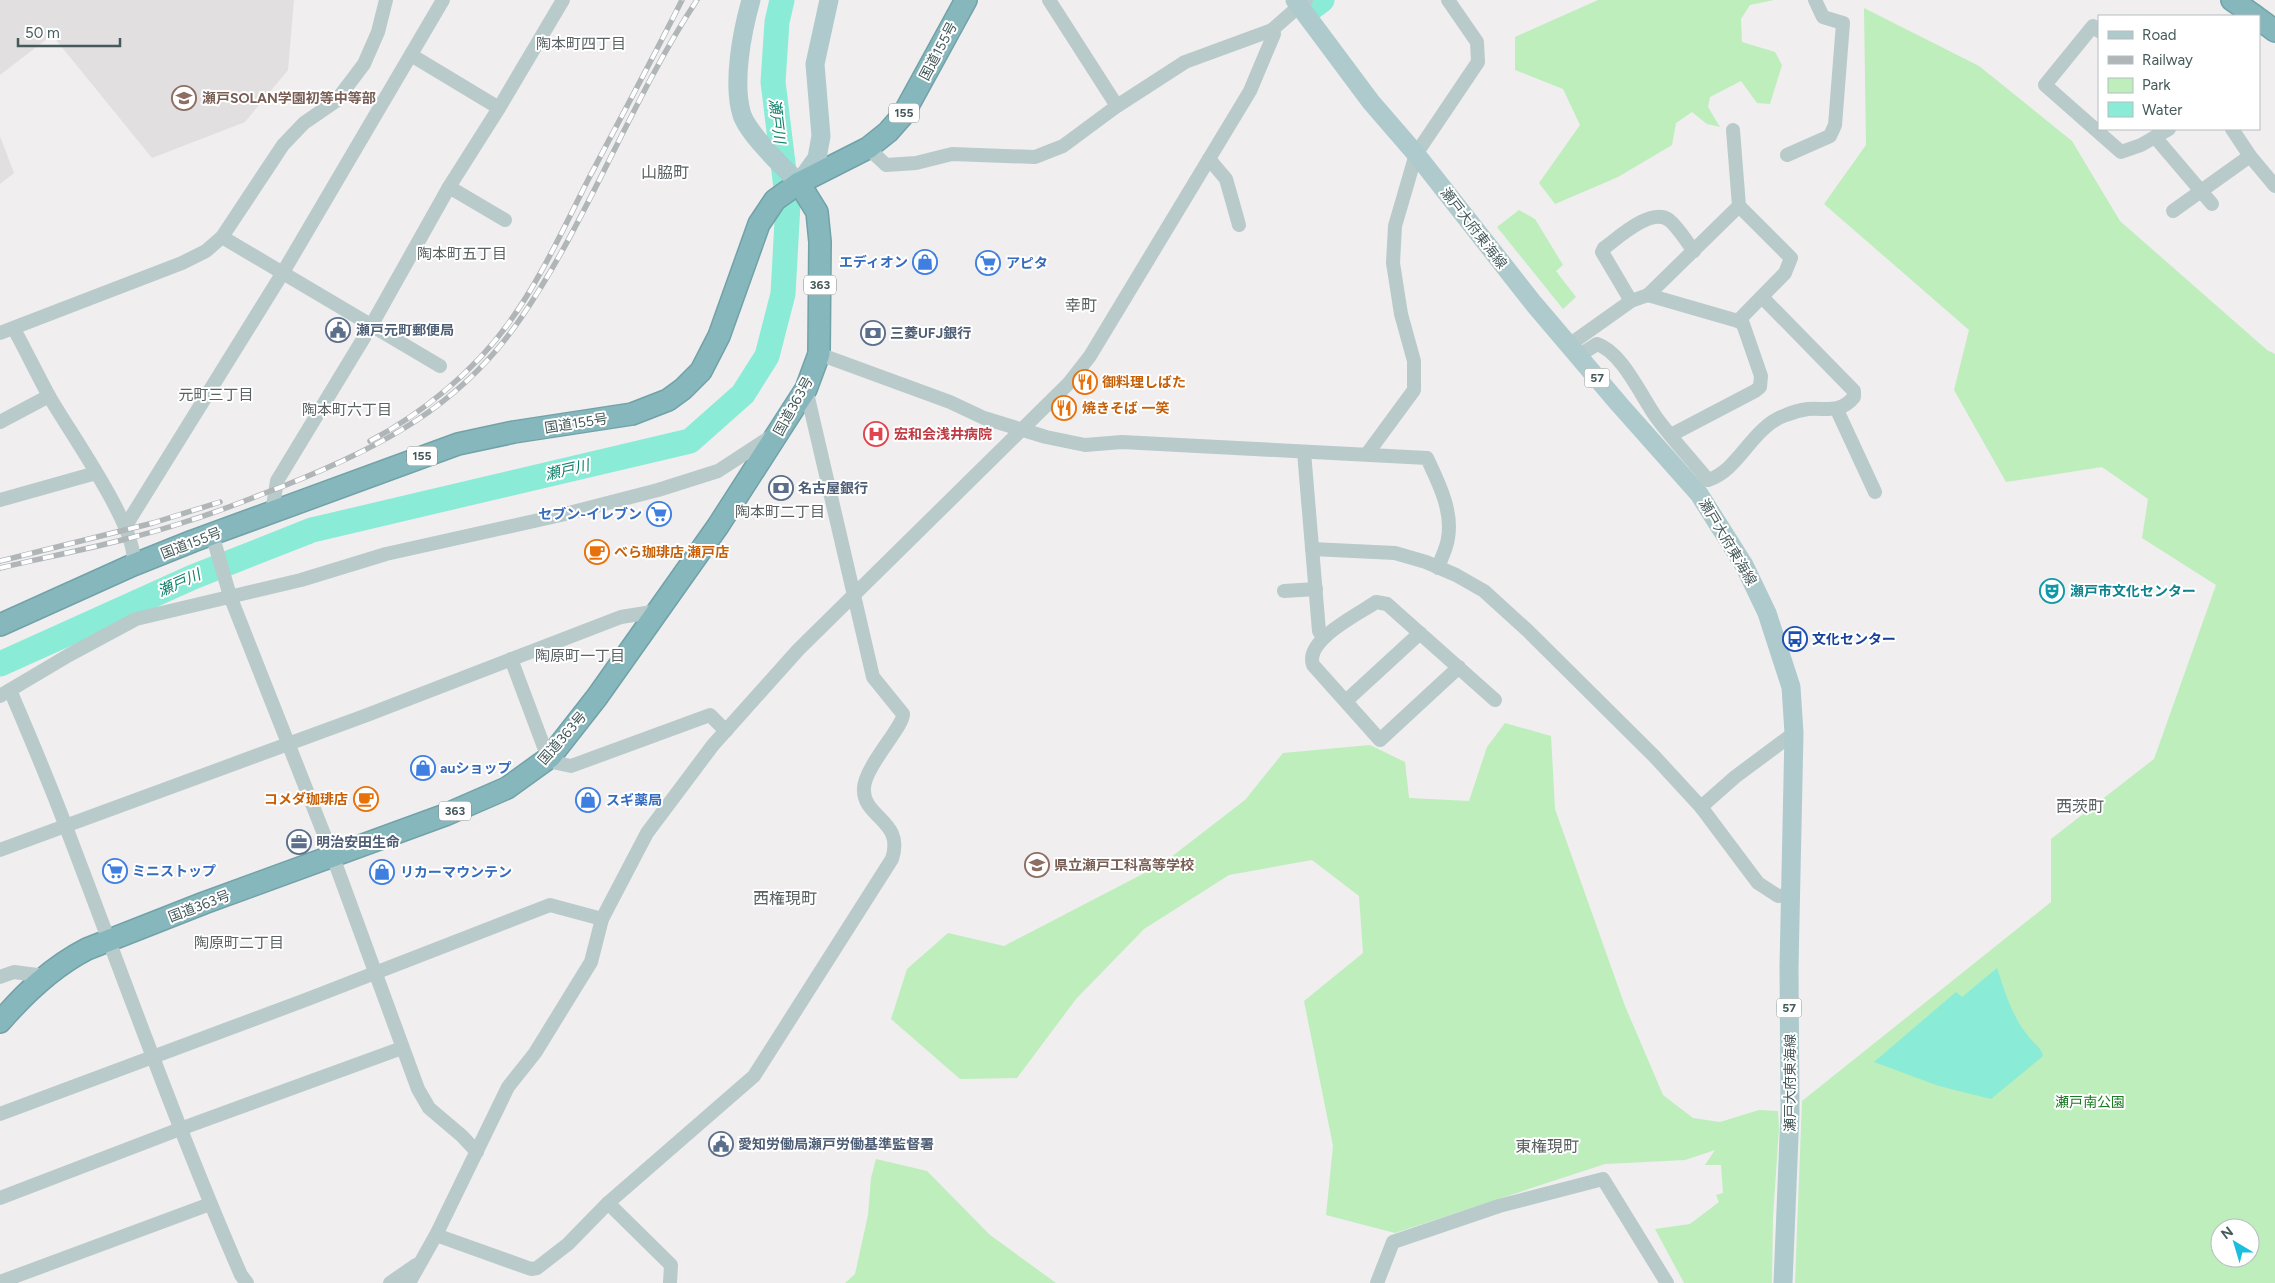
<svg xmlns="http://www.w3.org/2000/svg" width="2275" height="1283" font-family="Figtree,'Noto Sans JP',sans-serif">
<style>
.education{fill:#e1dfe0}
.green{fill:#bdeebc;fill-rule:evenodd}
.water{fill:#8aebd7}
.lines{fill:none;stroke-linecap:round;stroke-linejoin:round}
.river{stroke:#8aebd7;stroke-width:25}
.highway-casing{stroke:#71a2a8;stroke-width:24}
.minor{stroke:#b9cacb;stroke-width:14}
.major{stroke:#aecacd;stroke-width:19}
.highway{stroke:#86b7bc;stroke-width:21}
.rail-casing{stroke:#b0b6b8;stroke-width:5.5}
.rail{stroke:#fff;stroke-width:4;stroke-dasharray:11;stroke-linecap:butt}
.labels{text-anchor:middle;stroke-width:4;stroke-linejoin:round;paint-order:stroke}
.shield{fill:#fff;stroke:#7e8c8c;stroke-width:1}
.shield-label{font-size:12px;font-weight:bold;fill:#465a5b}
.street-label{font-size:14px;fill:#465a5b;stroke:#fff}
.education-label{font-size:14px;font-weight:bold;fill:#785e54;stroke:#fff;text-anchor:start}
.shop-label{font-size:14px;font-weight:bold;fill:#366cbe;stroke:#fff;text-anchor:start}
.service-label{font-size:14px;font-weight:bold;fill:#4e5e75;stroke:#fff;text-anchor:start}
.food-label{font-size:14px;font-weight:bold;fill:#c56008;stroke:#fff;text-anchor:start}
.health-label{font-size:14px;font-weight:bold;fill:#be3a42;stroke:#fff;text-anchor:start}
.culture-label{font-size:14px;font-weight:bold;fill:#0d838f;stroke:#fff;text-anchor:start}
.transit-label{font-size:14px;font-weight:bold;fill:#164399;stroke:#fff;text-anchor:start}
.park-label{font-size:14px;fill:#187b21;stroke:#fff}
.neighbourhood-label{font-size:15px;fill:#5b6263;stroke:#fff}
.water-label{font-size:15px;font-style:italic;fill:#0f816a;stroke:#fff}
.quarter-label{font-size:16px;fill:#5b6263;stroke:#fff}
</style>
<rect width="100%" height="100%" fill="#f0eeef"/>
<g class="education">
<polygon points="0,0 294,0 288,70 245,122 152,158 52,35 0,75"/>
<polygon points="0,136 14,173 0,184"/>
</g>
<g class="green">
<polygon points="1598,0 1774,0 1750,5 1741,19 1742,42 1775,52 1782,65 1770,104 1757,103 1741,81 1710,97 1708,107 1720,127 1707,124 1692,112 1676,123 1672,145 1618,177 1555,204 1539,183 1580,125 1563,89 1515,70 1515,37"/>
<path d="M1864 8 1979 66 2072 141 2120 221 2267 350 2275 354V1283H1795L1802 1101 2051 902V839L2154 759 2216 585 2142 538 2148 499 2102 467 2006 482 1954 390 1969 330 1824 204 1866 145ZM2220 1228H2250V1258H2220Z"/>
<polygon points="1519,210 1535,219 1563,265 1556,271 1576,297 1563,309 1497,227"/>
<polygon points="1505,723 1551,736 1555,809 1625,1006 1663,1095 1693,1118 1720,1122 1759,1110 1778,1111 1779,1129 1773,1216 1772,1283 1684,1283 1655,1229 1690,1224 1719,1202 1716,1195 1723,1193 1721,1165 1705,1165 1715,1150 1685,1160 1605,1164 1395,1233 1326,1215 1333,1146 1304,1001 1363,953 1359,896 1312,860 1229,875 1144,929 1076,999 1017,1078 960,1079 891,1019 907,969 948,933 1004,946 1162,864 1245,800 1283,753 1370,745 1405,762 1409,798 1469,801 1487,747"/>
<polygon points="876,1159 927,1171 990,1235 1056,1283 845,1283 855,1274 868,1215 871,1178"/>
</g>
<path class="water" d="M1997 968C2005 992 2012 1017 2029 1037 2034 1044 2041 1047 2043 1056L1991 1099 1939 1086 1874 1062 1956 992 1962 997Z"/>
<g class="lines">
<g class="river">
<polyline points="1310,9 1322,0"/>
<polyline points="0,664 193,577 312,530 690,441 743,394 767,356 783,294 788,204 773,82 777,22 782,0"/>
</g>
<defs>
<g id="highway">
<polyline points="2232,0 2255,16"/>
<polyline points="2259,19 2275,31"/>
<polyline points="0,625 133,565 193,541 458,444 514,432 632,414 668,400 683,389 701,371 719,336 759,224 775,200 799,183 868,148 888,132 903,115 966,0"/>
<path d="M0 1022C25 993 52 967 87 949L204 903 445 815 507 788 550 757 597 697 718 526 806 389 819 354 820 242 817 212 799 183"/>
</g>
</defs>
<use href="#highway" class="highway-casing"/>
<g class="minor">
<polyline points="1049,0 1117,106"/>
<polyline points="2099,31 2093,26 2045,85 2121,152 2141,145 2169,129"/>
<polyline points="411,55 499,108"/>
<polyline points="2232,129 2250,156 2275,186"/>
<polyline points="1733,130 1739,206 1791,258 1785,273 1738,321"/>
<polyline points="2155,137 2212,204"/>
<polyline points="868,148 886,165 916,163 952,154 1035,157 1063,146 1117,106 1185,62 1272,30 1306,0"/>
<polyline points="1787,155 1830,136 1835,125 1843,23 1823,17 1815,0"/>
<polyline points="1209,159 1226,179 1239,225"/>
<polyline points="449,187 505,220"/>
<polyline points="2173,211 2250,156"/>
<polyline points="222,237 440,366"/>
<polyline points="1648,295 1738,321 1743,324 1761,376 1760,387 1755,391 1671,435"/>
<path d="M1631 301 1602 252 1604 248C1618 238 1651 207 1669 220 1678 227 1686 241 1694 251"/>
<path d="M14 329C26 351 37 374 49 396 68 430 141 531 133 565"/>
<polyline points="0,333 182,263 206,251 222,237 283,145 304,123 336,101 364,64 378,32 386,0"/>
<polyline points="1569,345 1631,301 1648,295 1739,206"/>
<path d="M819 354 950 402 984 418 1046 437 1085 445 1122 442 1427 458C1438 482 1453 510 1448 538 1447 548 1441 558 1438 568"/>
<path d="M1578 356 1597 344C1622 352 1641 396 1656 417 1672 439 1691 459 1708 480 1740 470 1751 427 1786 415 1793 412 1801 410 1808 409 1827 408 1841 413 1854 397V391L1762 297"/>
<polyline points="1837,410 1875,492"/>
<polyline points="0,422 49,396"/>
<polyline points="1304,452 1319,631 1323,637"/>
<polyline points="1367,454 1414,390 1414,361 1401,314 1393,263 1395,226 1416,154 1478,62 1477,42 1448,0"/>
<polyline points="0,500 96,473"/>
<polyline points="272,512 277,481 371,326 449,187 499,108 563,0"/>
<polyline points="125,527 282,274 443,0"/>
<polyline points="212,534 230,596 333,857 418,1089 429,1108 462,1136 477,1152"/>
<polyline points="1312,549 1395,553 1426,562 1456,575 1484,591 1527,630 1654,756 1701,807 1758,883 1778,896 1790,895"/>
<polyline points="1284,591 1316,589"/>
<polyline points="511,659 544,747 557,763 571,766 710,715 726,731"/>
<path d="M1459 667 1380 740 1313 665C1304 640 1359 614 1376 602L1387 604 1495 700"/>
<path d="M10 690C29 735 49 781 66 827 123 976 177 1128 241 1275L247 1283"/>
<polyline points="0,696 69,655 136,619 301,580 386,554 561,515 658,490 718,471 772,436"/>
<polyline points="1346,701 1420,633"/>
<polyline points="1701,807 1735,777 1794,733"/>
<polyline points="0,850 367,715 621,617 658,611"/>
<polyline points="0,977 14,972 45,976"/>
<polyline points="0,1114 308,999 550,905 602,919"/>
<polyline points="0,1198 180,1129 402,1048"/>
<polyline points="608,1203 671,1265 670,1283"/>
<path d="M436 1235 531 1269 537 1268 568 1244 608 1203 754 1076 892 859C905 820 862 818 864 788 865 766 904 726 903 714L873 677 806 389"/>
<polyline points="0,1282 210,1204"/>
<polyline points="390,1283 416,1265"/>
<polyline points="409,1283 436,1235 508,1087 535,1053 591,962 602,919 647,833 713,745 798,650 1069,383 1090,356 1250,91 1274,34 1272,30"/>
<polyline points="1377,1283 1393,1242 1499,1206 1603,1179 1667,1283"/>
</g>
<g class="major">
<path d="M751 0C742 32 732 83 742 115 749 135 784 168 799 183L817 158 821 136 815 64 829 0"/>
<polyline points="1295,0 1371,102 1416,154 1534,304 1619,404 1699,494 1744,565 1767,613 1791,687 1794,733 1789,967 1790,1112 1783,1283"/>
</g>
<use href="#highway" class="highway"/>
<defs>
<g id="rail">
<path d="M370 441C423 413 473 372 508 324 541 279 564 227 589 178 620 119 652 60 682 0"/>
<polyline points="0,561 153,523 220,502"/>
<path d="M0 568C64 553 129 541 191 520 221 511 251 498 281 487 380 448 462 406 523 315 590 216 631 100 697 0"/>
</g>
</defs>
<use href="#rail" class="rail-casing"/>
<use href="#rail" class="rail"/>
</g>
<defs>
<symbol id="school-ring" viewBox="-11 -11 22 22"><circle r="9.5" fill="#fff" stroke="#8d6e63" stroke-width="1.5"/><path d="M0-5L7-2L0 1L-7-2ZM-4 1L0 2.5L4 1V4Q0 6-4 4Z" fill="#8d6e63"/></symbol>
<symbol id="shop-ring" viewBox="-11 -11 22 22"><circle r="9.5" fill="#fff" stroke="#3f7fe0" stroke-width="1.5"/><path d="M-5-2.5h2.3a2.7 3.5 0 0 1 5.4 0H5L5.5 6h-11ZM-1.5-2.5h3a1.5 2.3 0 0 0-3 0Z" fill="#3f7fe0"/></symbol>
<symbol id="supermarket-ring" viewBox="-11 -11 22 22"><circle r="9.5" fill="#fff" stroke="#3f7fe0" stroke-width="1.5"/><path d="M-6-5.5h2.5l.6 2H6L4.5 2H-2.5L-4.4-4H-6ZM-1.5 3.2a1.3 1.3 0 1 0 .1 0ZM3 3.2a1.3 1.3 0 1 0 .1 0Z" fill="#3f7fe0"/></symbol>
<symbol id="civic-ring" viewBox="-11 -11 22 22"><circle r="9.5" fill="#fff" stroke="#5c6f8a" stroke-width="1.5"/><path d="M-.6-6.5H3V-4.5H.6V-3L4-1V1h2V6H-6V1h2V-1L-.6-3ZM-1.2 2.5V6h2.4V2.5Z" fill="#5c6f8a"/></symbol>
<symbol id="bank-ring" viewBox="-11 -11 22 22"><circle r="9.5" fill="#fff" stroke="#5c6f8a" stroke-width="1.5"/><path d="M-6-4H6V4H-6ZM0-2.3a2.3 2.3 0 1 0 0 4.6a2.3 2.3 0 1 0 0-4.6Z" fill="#5c6f8a"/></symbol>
<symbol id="restaurant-ring" viewBox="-11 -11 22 22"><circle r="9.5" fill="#fff" stroke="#e8710a" stroke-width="1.5"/><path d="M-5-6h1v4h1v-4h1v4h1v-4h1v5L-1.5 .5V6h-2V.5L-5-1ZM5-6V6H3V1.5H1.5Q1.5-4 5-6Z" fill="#e8710a"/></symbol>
<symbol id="hospital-ring" viewBox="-11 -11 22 22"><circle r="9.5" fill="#fff" stroke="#e0444e" stroke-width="1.5"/><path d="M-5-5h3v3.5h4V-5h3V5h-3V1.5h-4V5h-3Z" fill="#e0444e"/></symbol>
<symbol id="cafe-ring" viewBox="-11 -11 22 22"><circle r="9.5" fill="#fff" stroke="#e8710a" stroke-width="1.5"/><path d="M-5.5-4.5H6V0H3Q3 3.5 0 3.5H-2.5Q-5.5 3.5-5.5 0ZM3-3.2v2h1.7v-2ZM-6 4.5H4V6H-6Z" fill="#e8710a"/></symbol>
<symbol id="theatre-ring" viewBox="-11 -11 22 22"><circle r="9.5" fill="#fff" stroke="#0f9aa8" stroke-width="1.5"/><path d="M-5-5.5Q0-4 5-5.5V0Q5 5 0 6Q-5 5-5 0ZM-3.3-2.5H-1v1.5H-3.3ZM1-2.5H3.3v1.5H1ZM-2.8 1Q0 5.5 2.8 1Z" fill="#0f9aa8"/></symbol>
<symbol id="bus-ring" viewBox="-11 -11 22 22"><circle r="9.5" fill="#fff" stroke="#1a4fb4" stroke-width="1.5"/><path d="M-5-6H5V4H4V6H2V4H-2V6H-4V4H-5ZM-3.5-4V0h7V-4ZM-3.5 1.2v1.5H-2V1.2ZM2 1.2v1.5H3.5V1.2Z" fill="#1a4fb4"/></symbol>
<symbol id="office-ring" viewBox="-11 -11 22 22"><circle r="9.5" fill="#fff" stroke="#5c6f8a" stroke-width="1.5"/><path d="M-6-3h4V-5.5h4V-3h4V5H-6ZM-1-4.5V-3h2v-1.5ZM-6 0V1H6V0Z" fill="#5c6f8a"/></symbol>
</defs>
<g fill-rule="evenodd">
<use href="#school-ring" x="170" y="84" width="28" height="28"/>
<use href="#shop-ring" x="911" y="248" width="28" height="28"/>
<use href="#supermarket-ring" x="974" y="249" width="28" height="28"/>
<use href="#civic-ring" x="324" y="316" width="28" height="28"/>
<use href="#bank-ring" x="859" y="319" width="28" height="28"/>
<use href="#restaurant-ring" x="1071" y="368" width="28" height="28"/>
<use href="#restaurant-ring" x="1050" y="394" width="28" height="28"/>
<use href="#hospital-ring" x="862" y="420" width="28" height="28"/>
<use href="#bank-ring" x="767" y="474" width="28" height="28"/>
<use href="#supermarket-ring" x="645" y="500" width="28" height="28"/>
<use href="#cafe-ring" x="583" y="538" width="28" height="28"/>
<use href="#theatre-ring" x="2038" y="577" width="28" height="28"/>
<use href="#bus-ring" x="1781" y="625" width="28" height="28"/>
<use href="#shop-ring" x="409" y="754" width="28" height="28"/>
<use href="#cafe-ring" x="352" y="785" width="28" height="28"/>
<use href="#shop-ring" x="574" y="786" width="28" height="28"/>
<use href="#office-ring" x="285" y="828" width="28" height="28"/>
<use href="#school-ring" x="1023" y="851" width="28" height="28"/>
<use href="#supermarket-ring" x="101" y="857" width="28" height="28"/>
<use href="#shop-ring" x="368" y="858" width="28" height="28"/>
<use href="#civic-ring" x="707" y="1130" width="28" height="28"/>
</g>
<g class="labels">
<g class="shield">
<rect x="889" y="103.5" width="30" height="19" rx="4"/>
<rect x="804" y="275.5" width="32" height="19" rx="4"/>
<rect x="1584.5" y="368.5" width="25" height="19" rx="4"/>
<rect x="407" y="446.5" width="30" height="19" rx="4"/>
<rect x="439" y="801.5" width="32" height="19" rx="4"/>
<rect x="1776.5" y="998.5" width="25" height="19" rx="4"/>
</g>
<g class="shield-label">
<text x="904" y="117">155</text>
<text x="820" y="289">363</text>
<text x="1597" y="382">57</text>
<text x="422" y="460">155</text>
<text x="455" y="815">363</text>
<text x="1789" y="1012">57</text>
</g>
<g class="street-label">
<text transform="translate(938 51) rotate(-62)" y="5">国道155号</text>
<text transform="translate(1474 228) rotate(52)" y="5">瀬戸大府東海線</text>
<text transform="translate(793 406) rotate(-61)" y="5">国道363号</text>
<text transform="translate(576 423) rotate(-9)" y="5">国道155号</text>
<text transform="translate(1728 542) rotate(59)" y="5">瀬戸大府東海線</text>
<text transform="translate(191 543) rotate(-21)" y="5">国道155号</text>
<text transform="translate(562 738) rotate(-49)" y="5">国道363号</text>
<text transform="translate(199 906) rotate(-21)" y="5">国道363号</text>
<text transform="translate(1790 1083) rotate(-90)" y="5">瀬戸大府東海線</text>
</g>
<g class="education-label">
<text x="202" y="103">瀬戸SOLAN学園初等中等部</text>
<text x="1054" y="870">県立瀬戸工科高等学校</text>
</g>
<g class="shop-label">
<text x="908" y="267" text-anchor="end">エディオン</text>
<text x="1006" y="268">アピタ</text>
<text x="642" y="519" text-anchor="end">セブン-イレブン</text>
<text x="440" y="773">auショップ</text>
<text x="606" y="805">スギ薬局</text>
<text x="132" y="876">ミニストップ</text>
<text x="400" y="877">リカーマウンテン</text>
</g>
<g class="service-label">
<text x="356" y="335">瀬戸元町郵便局</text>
<text x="890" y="338">三菱UFJ銀行</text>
<text x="798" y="493">名古屋銀行</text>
<text x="316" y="847">明治安田生命</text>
<text x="738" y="1149">愛知労働局瀬戸労働基準監督署</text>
</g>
<g class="food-label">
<text x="1102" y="387">御料理しばた</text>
<text x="1082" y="413">焼きそば 一笑</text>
<text x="614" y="557">べら珈琲店 瀬戸店</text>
<text x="348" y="804" text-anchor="end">コメダ珈琲店</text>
</g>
<g class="health-label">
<text x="894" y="439">宏和会浅井病院</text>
</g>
<g class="culture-label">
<text x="2070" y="596">瀬戸市文化センター</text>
</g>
<g class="transit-label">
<text x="1812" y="644">文化センター</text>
</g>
<g class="park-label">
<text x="2090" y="1107">瀬戸南公園</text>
</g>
<g class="neighbourhood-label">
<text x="581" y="49">陶本町四丁目</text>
<text x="462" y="259">陶本町五丁目</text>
<text x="216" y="400">元町三丁目</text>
<text x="347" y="415">陶本町六丁目</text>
<text x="780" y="517">陶本町二丁目</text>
<text x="580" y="661">陶原町一丁目</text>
<text x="239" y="948">陶原町二丁目</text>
</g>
<g class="water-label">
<text transform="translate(777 121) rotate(83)" y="5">瀬戸川</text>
<text transform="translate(567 470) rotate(-13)" y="5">瀬戸川</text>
<text transform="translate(179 583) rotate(-24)" y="5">瀬戸川</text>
</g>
<g class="quarter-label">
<text x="665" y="178">山脇町</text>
<text x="1081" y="311">幸町</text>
<text x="2080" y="812">西茨町</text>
<text x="785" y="904">西権現町</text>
<text x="1547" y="1152">東権現町</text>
</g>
</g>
<rect x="2098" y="15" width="162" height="115" fill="#ffffff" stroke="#b5bdbd"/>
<rect x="2108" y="31" width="25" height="8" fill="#aecacd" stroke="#b5bdbd"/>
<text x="2142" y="40" font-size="15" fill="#465a5b">Road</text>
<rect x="2108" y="56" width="25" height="8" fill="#b0b6b8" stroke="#b5bdbd"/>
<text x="2142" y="65" font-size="15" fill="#465a5b">Railway</text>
<rect x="2108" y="78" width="25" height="15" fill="#bdeebc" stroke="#b5bdbd"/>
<text x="2142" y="90" font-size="15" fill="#465a5b">Park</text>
<rect x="2108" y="102" width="25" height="15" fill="#8aebd7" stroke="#b5bdbd"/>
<text x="2142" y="115" font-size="15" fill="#465a5b">Water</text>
<g transform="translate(2235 1243) rotate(322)"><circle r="24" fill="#ffffff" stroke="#b5bdbd"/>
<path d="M0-4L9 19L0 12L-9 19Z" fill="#1bbfdd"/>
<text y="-8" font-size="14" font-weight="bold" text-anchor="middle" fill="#465a5b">N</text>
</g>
<path d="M18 38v8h102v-8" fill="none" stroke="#465a5b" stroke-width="2.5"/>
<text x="25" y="38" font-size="15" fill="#465a5b" stroke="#ffffff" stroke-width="4" paint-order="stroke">50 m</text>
</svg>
